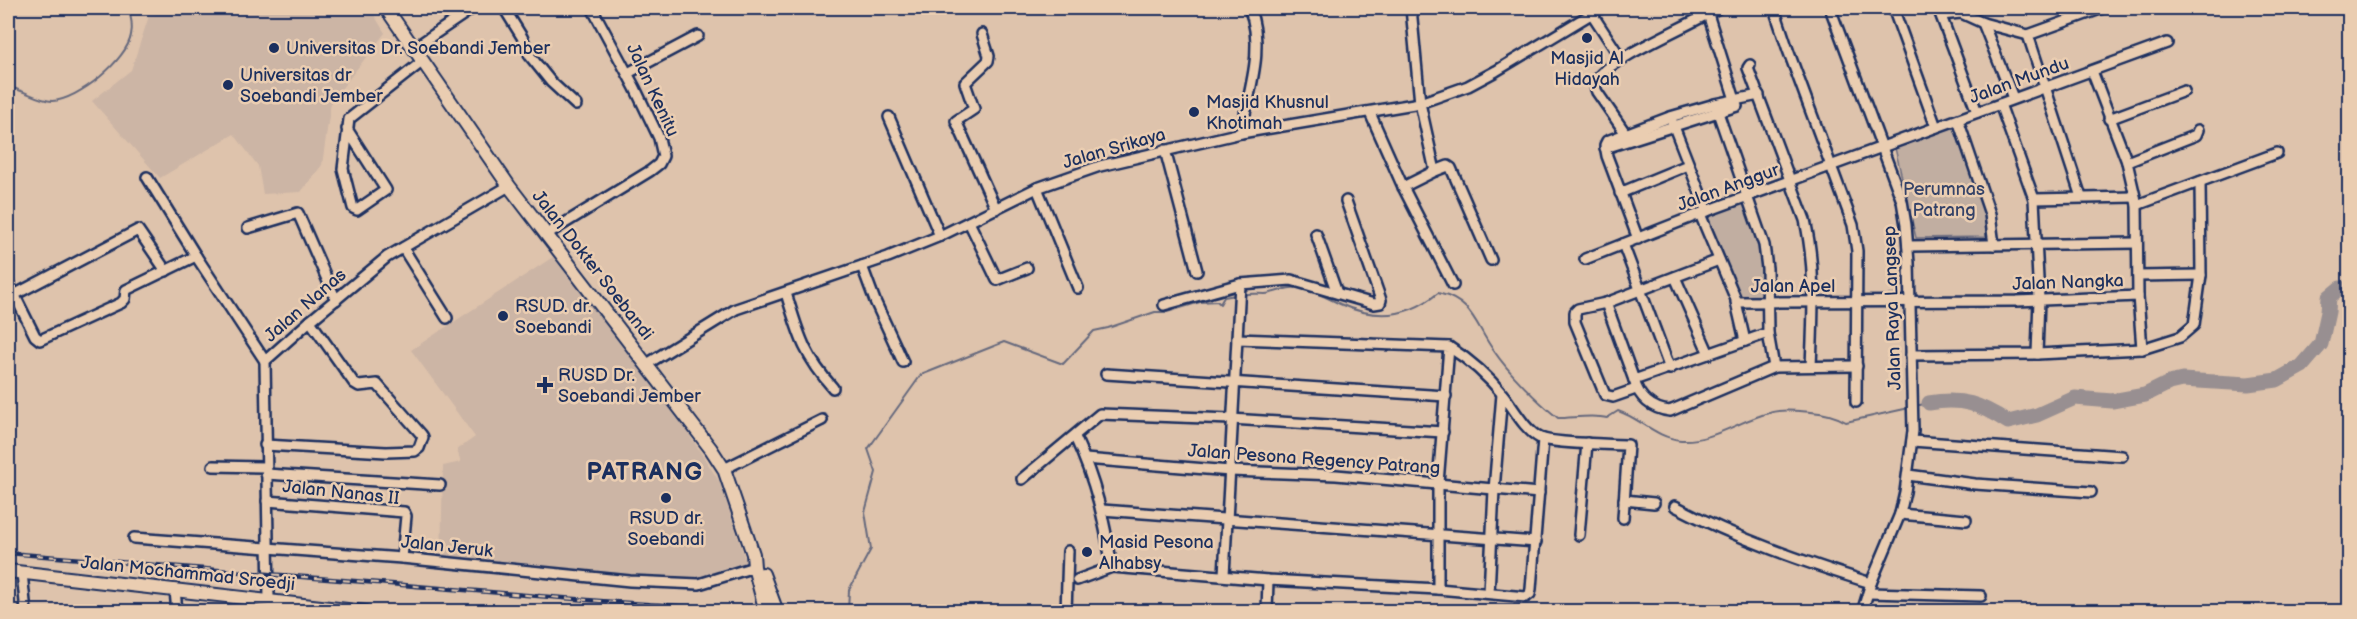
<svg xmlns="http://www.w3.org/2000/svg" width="2357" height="619" font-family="'Balsamiq Sans',sans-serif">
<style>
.built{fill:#ccb5a5}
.green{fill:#c1aea1;stroke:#6e6e80;stroke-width:1.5}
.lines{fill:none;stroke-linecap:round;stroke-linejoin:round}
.stream{stroke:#66697d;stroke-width:2}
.river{stroke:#988f91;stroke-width:15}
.minor-casing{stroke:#1b2f5e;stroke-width:14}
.major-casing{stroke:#1b2f5e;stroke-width:16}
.minor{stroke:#eacdb1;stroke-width:9}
.major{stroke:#eacdb1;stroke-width:12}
.rail-casing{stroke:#1b2f5e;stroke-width:4.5}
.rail{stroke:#eacdb1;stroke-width:2;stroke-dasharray:7;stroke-linecap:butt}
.poi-dot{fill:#1b2f5e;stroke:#eacdb1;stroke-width:2}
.labels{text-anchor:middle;stroke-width:5;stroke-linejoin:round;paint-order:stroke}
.poi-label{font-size:18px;fill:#1b2f5e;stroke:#eacdb1;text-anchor:start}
.street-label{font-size:18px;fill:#1b2f5e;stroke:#eacdb1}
.park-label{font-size:18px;fill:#344268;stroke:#eacdb1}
.district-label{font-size:24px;font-weight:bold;letter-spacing:1.5px;fill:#1b2f5e;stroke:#eacdb1}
</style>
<rect width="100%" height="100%" fill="#dec3ac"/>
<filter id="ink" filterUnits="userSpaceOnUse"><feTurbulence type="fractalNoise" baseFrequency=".0167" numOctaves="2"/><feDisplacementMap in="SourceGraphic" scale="12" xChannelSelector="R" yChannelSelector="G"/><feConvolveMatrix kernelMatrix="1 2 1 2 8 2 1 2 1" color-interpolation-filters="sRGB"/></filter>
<g filter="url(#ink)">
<g class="built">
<polygon points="184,8 370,8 385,33 331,102 322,165 301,192 263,194 258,166 234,134 160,178 92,101 131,70 149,16"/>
<polygon points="553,257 680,420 722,486 747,566 707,577 609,575 441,560 443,466 461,462 457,450 475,437 411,350"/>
</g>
<g class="green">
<polygon points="1955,125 1985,207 1986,237 1916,238 1895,148"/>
<polygon points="1748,197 1763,246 1767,302 1736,301 1701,215"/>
</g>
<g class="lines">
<g class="stream">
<path d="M8 88H13C24 91 41 101 52 101 78 100 127 60 131 35 133 26 131 16 128 8"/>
<path d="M1242 295C1249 293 1257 294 1265 294 1277 293 1289 285 1301 288 1314 291 1328 298 1340 304 1375 320 1408 318 1438 293 1474 302 1475 325 1494 351 1508 372 1538 402 1558 418 1573 418 1594 414 1607 418L1618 411C1640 418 1656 438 1681 440 1712 442 1740 420 1769 413 1782 409 1797 411 1811 412 1824 413 1835 415 1846 422L1909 408"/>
<polyline points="1915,406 1929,403"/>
<polyline points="848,612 849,590 871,549 865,512 876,472 868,449 921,375 1004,342 1063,364 1094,331 1108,328 1155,312 1167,312 1200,302 1217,301 1220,304 1224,297 1236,295"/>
</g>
<path class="river" d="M1929 403C1962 397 1980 404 2008 422L2037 415 2075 398 2112 401 2145 395 2169 383 2182 380 2248 384 2277 380 2302 366 2321 344 2328 312 2329 297 2340 288 2350 292"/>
<defs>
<g id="minor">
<polyline points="504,8 522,37 530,56 551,82 576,105"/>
<polyline points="1411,8 1420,103 1435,171 1448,166 1451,168 1491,260"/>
<polyline points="1774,8 1788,50 1853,225 1857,251 1856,402"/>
<polyline points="1830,8 1902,201 1906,225 1909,263 1913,431 1905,492 1900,514 1871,583 1862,612"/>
<polyline points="1893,8 1936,127"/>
<polyline points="1938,8 1977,112"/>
<polyline points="1592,14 1622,60"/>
<polyline points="1941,15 1961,13 1983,23 2028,35"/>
<polyline points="1983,23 2013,98"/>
<polyline points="982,34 989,56 988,61 965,83 974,109 956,121 996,209"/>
<polyline points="414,48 473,8"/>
<path d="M1750 65 1748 68 1805 220C1816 269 1813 317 1811 366"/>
<polyline points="628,73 698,36"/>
<polyline points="1715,104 1764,245 1767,268 1768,333 1774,367"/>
<polyline points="2000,104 2034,199 2039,299 2037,354"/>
<polyline points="1370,113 1403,187 1453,285"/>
<polyline points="889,117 940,236"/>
<polyline points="1671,119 1707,211"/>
<polyline points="2109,119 2184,91"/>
<polyline points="1958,120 1990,214 1994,245"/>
<polyline points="347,129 386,190 357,210 353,208 343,169 349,119 423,61"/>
<path d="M1241 133C1248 93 1266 48 1249 8"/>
<path d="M1626 134 1597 92C1595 88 1594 84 1597 79 1609 59 1693 24 1718 8"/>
<polyline points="1605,148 1737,106 1708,14"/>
<polyline points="1165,150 1197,271"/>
<polyline points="2127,162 2196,135 2198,130"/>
<polyline points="147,177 196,256 265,361"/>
<polyline points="1403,187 1435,171"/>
<polyline points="1037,188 1078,288"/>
<polyline points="1620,193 1688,165"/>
<polyline points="2081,197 2028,35 2103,8"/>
<polyline points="2034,199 2135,197"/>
<polyline points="2137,205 2277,153"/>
<polyline points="1700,214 1737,302 2017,301 2138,296 2137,205 2127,162 2092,71"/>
<polyline points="969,222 997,280 1027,268"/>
<polyline points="248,228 298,213 336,300"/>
<polyline points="547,234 650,171 659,164 663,156 659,138 635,88 592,8"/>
<polyline points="1316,234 1337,293"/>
<polyline points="1638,239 1607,156 1605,145 1607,141 1670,117 1715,104 1759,95"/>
<polyline points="1623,244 1670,369"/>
<polyline points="1908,246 2137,243"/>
<polyline points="403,248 447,318"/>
<polyline points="1585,259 1707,211 2167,43"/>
<polyline points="862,266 875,301 903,362"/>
<polyline points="2138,276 2201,275"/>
<polyline points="1675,277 1709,354"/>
<polyline points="8,282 35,336 40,340 121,303 125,299 126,290 196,256"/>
<path d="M786 293C799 335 803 354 833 388"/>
<polyline points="14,295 138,230 166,271"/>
<polyline points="2138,296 2142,349"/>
<polyline points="1736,302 1745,341"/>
<polyline points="1606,303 1634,380 1768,333"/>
<polyline points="1164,305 1240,284 1291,280 1374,304 1380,303 1381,300 1346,201"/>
<polyline points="1237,339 1449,347 1438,483 1438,589"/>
<path d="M1449 347C1470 360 1488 376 1504 396 1514 409 1525 430 1540 438 1554 444 1610 444 1628 445L1623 518"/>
<polyline points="1911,355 2037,354 2142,349 2180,337 2194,325 2201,275 2200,182"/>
<polyline points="647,364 736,309 888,257 940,236 1037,188 1100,166 1241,133 1420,103 1468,86 1496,71 1601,8"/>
<polyline points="1106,374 1446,396"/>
<path d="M1634 380C1639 398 1652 409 1670 411L1774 367 1857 366"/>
<polyline points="1636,389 1613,397 1605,395 1575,322 1575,312 1578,309 1606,303 1719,260"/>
<path d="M1075 437C1096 482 1104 519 1112 567"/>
<polyline points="1912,441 2122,456"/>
<polyline points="265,445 386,452 415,451 419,448 423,437 421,434 377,384 359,386 354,383 310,321"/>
<polyline points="1085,459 1230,471 1336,475 1539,493"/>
<polyline points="213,466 266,467"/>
<polyline points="724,469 822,420"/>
<polyline points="266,474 440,485"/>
<polyline points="1908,475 1975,484 2091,492"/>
<polyline points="1022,479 1100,414 1231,419 1443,432"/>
<polyline points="1624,500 1654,503"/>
<polyline points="267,501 404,512 406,516 402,558"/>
<path d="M1675 506C1738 539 1804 562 1871 583"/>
<polyline points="1102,510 1536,542"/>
<polyline points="1900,514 1966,520"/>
<polyline points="1579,535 1587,443"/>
<polyline points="134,538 402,558 630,581 699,584 754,567"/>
<polyline points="22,573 26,612"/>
<polyline points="1224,575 1240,284"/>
<polyline points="1077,580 1112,567 1268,580 1438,589 1526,597 1530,594 1531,589 1543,439"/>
<polyline points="175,590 177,612"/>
<polyline points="1489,593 1494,490 1502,394"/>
<polyline points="1869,593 1981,596"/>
<polyline points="269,600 265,361 310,321 387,257 509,186"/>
<polyline points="1066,612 1068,551"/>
<polyline points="1267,612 1268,580"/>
</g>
<g id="major">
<polyline points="386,8 509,186 711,449 724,469 753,554 754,567 766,612"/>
<polyline points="8,571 365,612"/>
<polyline points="763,574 777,612"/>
</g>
</defs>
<use href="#minor" class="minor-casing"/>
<use href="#major" class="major-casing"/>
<use href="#minor" class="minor"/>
<use href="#major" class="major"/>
<defs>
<polyline id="rail" points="8,553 600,601 766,612"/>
</defs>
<use href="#rail" class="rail-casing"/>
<use href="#rail" class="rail"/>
</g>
</g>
<g class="poi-dot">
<circle cx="1587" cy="38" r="6"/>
<circle cx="274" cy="48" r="6"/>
<circle cx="228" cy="85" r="6"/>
<circle cx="1194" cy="112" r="6"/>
<circle cx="503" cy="316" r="6"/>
<path d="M542 376h6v6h6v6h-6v6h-6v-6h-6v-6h6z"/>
<circle cx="666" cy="498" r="6"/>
<circle cx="1087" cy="552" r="6"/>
</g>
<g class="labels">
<g class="poi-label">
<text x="286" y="54">Universitas Dr. Soebandi Jember</text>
<text x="1587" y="64" text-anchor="middle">Masjid Al<tspan x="1587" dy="21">Hidayah</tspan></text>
<text x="240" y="81">Universitas dr<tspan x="240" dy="21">Soebandi Jember</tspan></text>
<text x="1206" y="108">Masjid Khusnul<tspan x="1206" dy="21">Khotimah</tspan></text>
<text x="515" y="312">RSUD. dr.<tspan x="515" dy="21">Soebandi</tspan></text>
<text x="558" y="381">RUSD Dr.<tspan x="558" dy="21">Soebandi Jember</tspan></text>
<text x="666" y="524" text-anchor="middle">RSUD dr.<tspan x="666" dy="21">Soebandi</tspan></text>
<text x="1099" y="548">Masid Pesona<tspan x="1099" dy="21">Alhabsy</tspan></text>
</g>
<g class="street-label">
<text transform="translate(2019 80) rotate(-20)" y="6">Jalan Mundu</text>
<text transform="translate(653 90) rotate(65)" y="6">Jalan Kenitu</text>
<text transform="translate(1114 148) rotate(-16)" y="6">Jalan Srikaya</text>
<text transform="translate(1728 187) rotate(-20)" y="6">Jalan Anggur</text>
<text transform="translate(593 265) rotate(52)" y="6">Jalan Dokter Soebandi</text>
<text transform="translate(2068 282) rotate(-2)" y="6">Jalan Nangka</text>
<text x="1793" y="292">Jalan Apel</text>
<text transform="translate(305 305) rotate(-41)" y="6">Jalan Nanas</text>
<text transform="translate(1892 308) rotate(-92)" y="6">Jalan Raya Langsep</text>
<text transform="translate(1314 459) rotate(4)" y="6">Jalan Pesona Regency Patrang</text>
<text transform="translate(341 492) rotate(6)" y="6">Jalan Nanas II</text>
<text transform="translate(447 546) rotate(6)" y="6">Jalan Jeruk</text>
<text transform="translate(188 573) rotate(6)" y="6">Jalan Mochammad Sroedji</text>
</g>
<g class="park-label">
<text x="1944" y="195">Perumnas<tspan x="1944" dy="21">Patrang</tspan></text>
</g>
<g class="district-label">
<text x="645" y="480">PATRANG</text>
</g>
</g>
<rect width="2357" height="619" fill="none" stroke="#eacdb1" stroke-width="30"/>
<rect x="15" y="15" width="2327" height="589" fill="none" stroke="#1b2f5e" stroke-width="2" filter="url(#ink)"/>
</svg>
